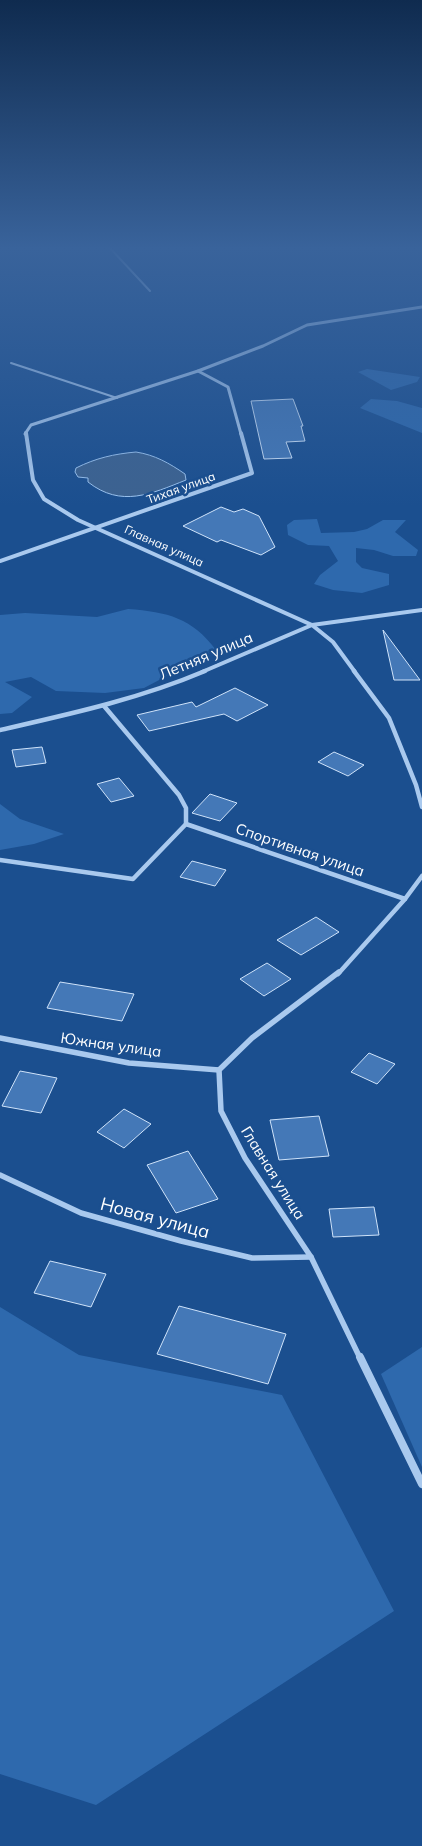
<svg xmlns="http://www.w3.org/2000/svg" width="422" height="1846" font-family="Mulish,sans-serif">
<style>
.green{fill:#2e69ad}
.water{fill:#3c6290;stroke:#9cc4f0}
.building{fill:#4478b7;stroke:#cfe3fa}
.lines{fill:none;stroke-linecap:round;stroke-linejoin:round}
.service{stroke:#a9c9ee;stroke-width:2}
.minor-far4{stroke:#a9c9ee;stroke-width:3}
.minor-far3{stroke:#a9c9ee;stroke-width:4}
.minor-far2{stroke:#a9c9ee;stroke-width:4.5}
.minor-far1{stroke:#a9c9ee;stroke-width:5.5}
.minor{stroke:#a9c9ee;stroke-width:8}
.labels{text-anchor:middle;stroke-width:5;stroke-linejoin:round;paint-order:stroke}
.far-street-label{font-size:12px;fill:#fff;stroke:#1b4f8f}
.street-label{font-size:15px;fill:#fff;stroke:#1b4f8f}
.near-street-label{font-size:18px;fill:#fff;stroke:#1b4f8f}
</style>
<rect width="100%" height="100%" fill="#1b4f8f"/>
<g class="green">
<polygon points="367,369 420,377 417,382 391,390 358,372"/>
<polygon points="371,399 397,401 422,408 422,433 360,408"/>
<polygon points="317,519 321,533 354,532 367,529 383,520 406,520 395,532 418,550 416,556 393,556 374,550 356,548 356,562 362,568 389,574 389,585 362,593 333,590 314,584 320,575 338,561 329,546 308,545 288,535 287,525 294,520"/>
<path d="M128 609C168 612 192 618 216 650L144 688 105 693 56 691 31 677 5 682 32 697 12 713 0 714V615L25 613 97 617Z"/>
<polygon points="0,804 20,819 64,834 34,844 0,850"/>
<polygon points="0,1307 79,1355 282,1395 394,1611 96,1805 0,1774"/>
<polygon points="422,1347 422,1467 381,1374"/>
</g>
<path class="water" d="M136 452C155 455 169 463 185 474L186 480C151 494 121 508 88 482V478L78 477 75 472 76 468C96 458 114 454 136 452Z"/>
<g class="building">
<polygon points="293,399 303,426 301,426 305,441 286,442 292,458 264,459 251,401"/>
<polygon points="221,507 234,512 243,509 259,516 275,547 261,555 221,540 217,542 183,526"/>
<polygon points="383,630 420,680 394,680"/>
<polygon points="235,688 268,705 237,721 224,714 149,731 137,715 192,702 196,707"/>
<polygon points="42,747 46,763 16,767 12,750"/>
<polygon points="334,752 364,765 348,776 318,762"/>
<polygon points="119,778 134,796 111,802 97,784"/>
<polygon points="210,794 237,803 220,821 192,813"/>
<polygon points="192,861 226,870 215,886 180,877"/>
<polygon points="316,917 339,932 301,955 277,940"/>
<polygon points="267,963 291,979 264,996 240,979"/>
<polygon points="60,982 134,994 122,1021 47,1008"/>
<polygon points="369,1053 395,1064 377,1084 351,1072"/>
<polygon points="20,1071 57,1078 41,1113 2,1106"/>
<polygon points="124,1109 151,1124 124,1148 97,1132"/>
<polygon points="319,1116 329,1156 279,1160 270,1120"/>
<polygon points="188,1151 218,1199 176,1213 147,1165"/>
<polygon points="374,1207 379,1235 333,1237 329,1209"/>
<polygon points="50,1261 106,1274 91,1307 34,1293"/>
<polygon points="179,1306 286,1334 268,1384 157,1354"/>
</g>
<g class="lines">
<g class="service">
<polyline points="109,247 150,291"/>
<polyline points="11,363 117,398"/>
</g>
<g class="minor-far4">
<polyline points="198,371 228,387 241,434"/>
<polyline points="25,434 31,425 198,371 263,346 307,325 422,307"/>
</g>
<g class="minor-far3">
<polyline points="26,433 33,480 44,499 78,520 312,625 333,642 355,672"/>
<polyline points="0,561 252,473 241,433"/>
<polyline points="202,672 312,625 422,610"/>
</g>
<g class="minor-far2">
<polyline points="354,671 389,718 416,785 422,807"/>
<path d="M0 730C70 714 139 699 205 671"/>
<polyline points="186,824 405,899"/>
<polyline points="0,860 133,879 186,824 186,808 179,795 104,706"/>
<polyline points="338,974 405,899 422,876"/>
</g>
<g class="minor-far1">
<polyline points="339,972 252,1038 219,1070 221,1111 245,1158 311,1257 360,1358"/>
<polyline points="0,1038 129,1063 219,1070"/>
<polyline points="0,1175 81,1213 181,1241 252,1258 311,1257"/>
</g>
<polyline class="minor" points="360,1357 422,1484"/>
</g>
<linearGradient id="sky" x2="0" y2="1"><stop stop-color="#0f2b4f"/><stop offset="0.49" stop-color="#39639b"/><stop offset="1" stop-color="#39639b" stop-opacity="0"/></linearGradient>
<rect width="422" height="506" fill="url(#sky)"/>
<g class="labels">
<g class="far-street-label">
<text transform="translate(181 488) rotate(-20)" y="4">Тихая улица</text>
<text transform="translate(164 546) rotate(24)" y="4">Главная улица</text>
</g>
<g class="street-label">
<text transform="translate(206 656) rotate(-23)" y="5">Летняя улица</text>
<text transform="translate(300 850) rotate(19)" y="5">Спортивная улица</text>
<text transform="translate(111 1045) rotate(8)" y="5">Южная улица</text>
<text transform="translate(273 1173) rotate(58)" y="5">Главная улица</text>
</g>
<g class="near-street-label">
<text transform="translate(155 1218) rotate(15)" y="6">Новая улица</text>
</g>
</g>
</svg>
